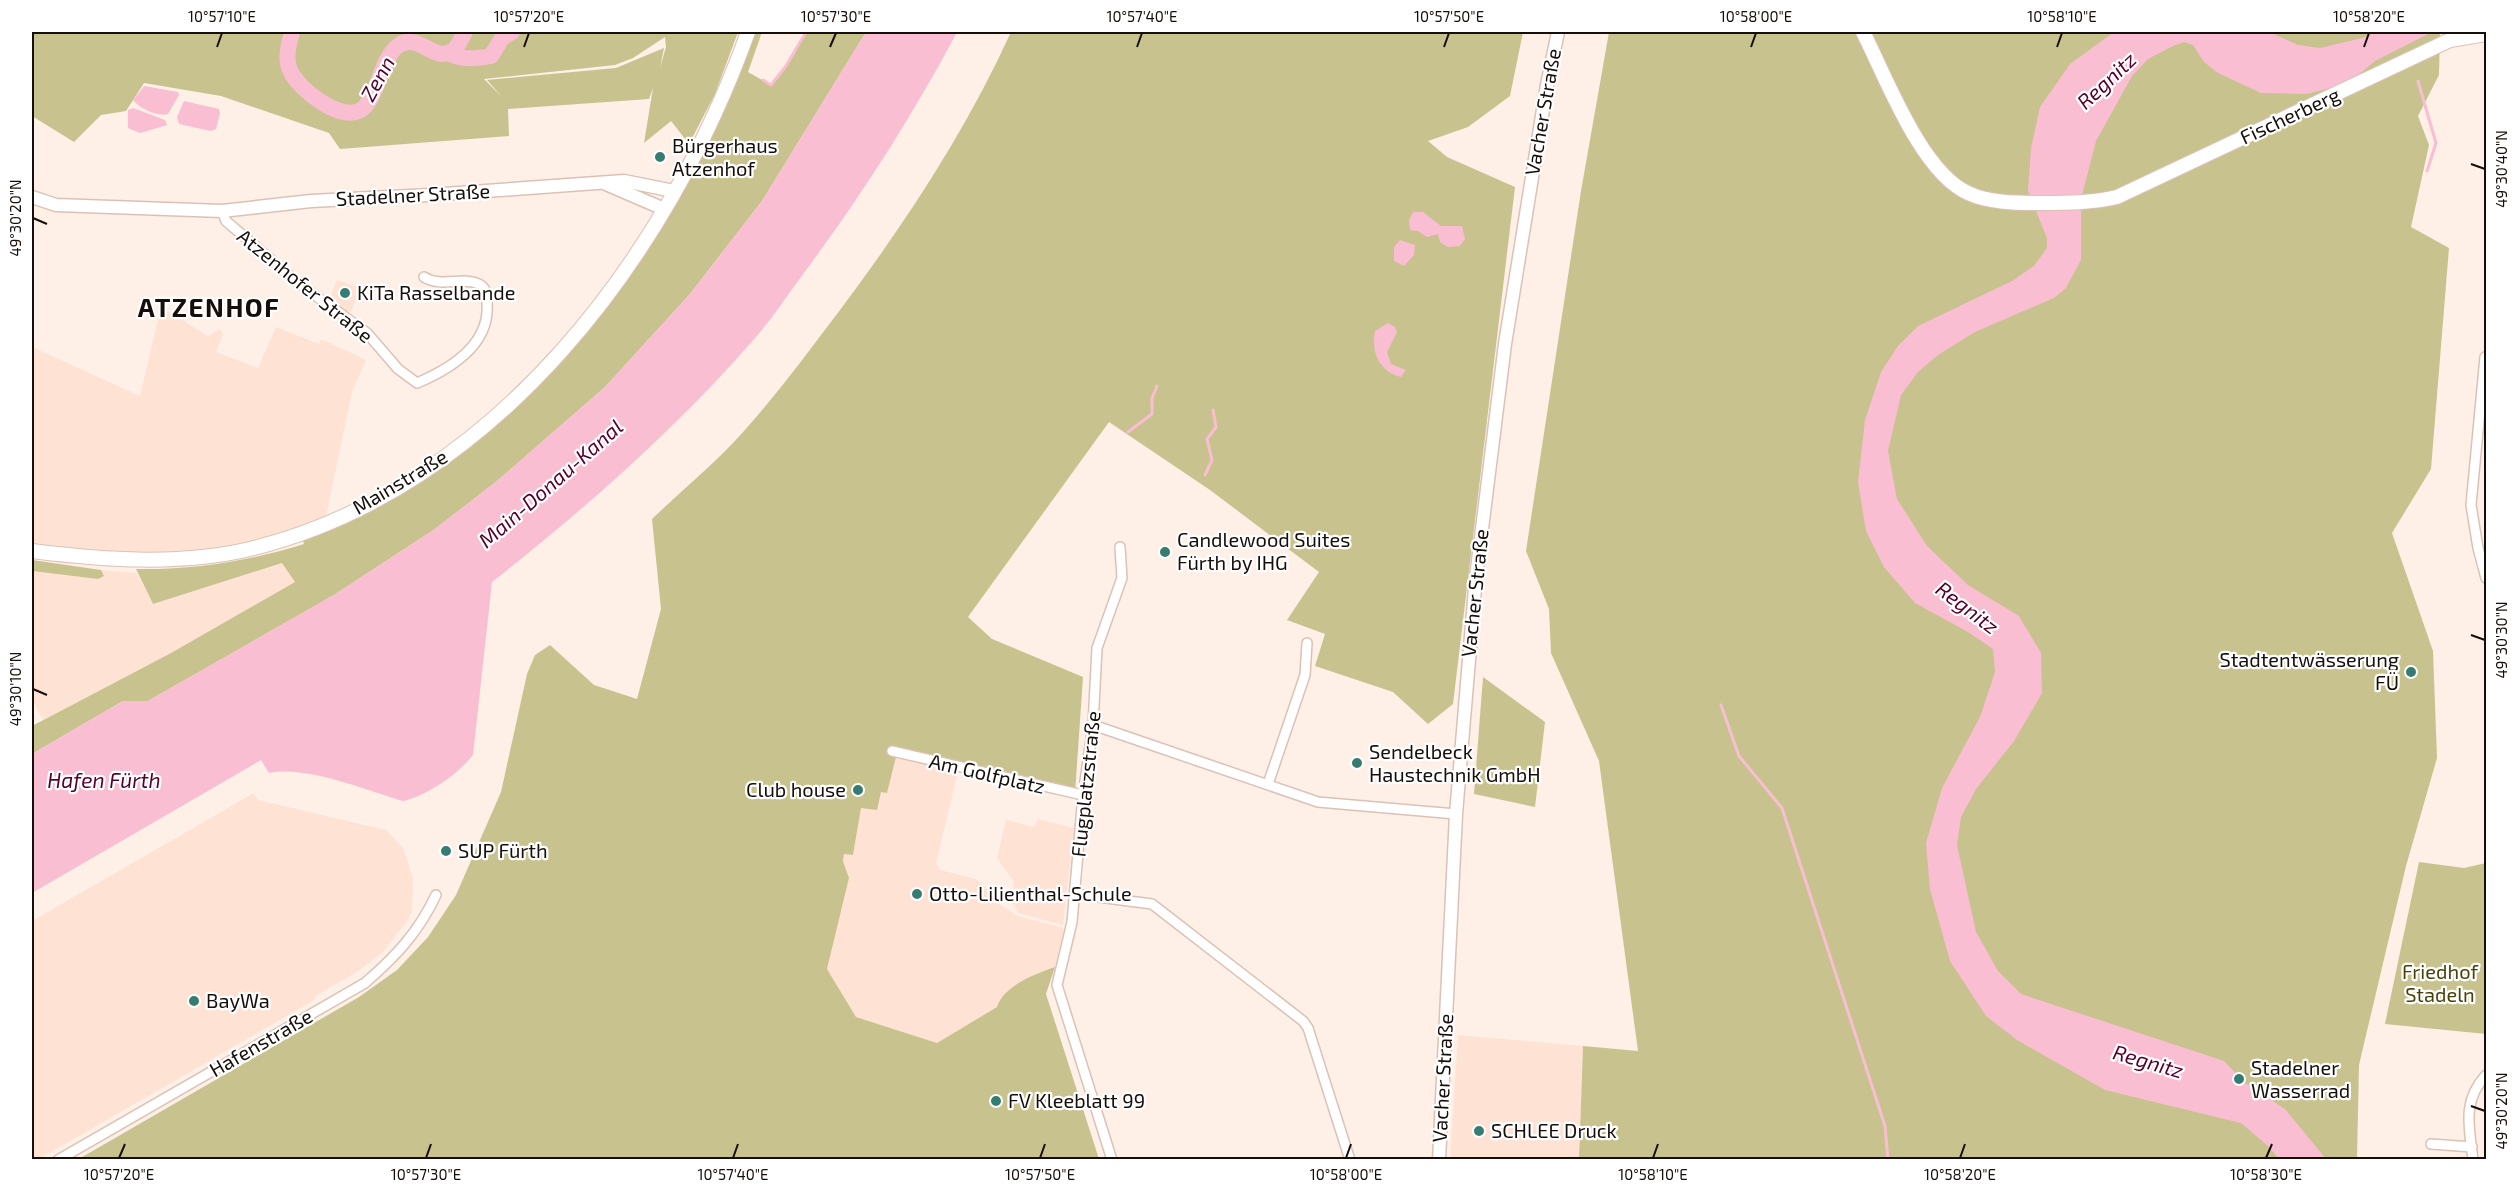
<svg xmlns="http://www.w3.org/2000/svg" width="2518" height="1191" font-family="'Exo 2',sans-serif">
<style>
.built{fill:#fee3d5}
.green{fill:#c8c38e;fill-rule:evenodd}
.water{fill:#f9bed1}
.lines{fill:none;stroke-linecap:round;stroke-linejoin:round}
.stream{stroke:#f9bed1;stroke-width:3}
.river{stroke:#f9bed1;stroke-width:16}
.minor-casing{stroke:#dbc2b5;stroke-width:12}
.tertiary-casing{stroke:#dbc2b5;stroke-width:15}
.secondary-casing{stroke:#dbc2b5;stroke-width:16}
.minor{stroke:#fff;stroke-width:9}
.tertiary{stroke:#fff;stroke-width:12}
.secondary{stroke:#fff;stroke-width:14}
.ticks{fill:none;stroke:#160e0a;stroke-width:2}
.poi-dot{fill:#377c71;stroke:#fff;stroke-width:2}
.labels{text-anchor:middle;stroke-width:4.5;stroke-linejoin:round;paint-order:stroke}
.street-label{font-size:20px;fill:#160e0a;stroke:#fff}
.poi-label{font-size:20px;fill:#160e0a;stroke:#fff;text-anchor:start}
.park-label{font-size:20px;fill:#48420a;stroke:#fff}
.water-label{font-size:21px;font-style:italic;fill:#56002c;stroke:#fff}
.district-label{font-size:26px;font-weight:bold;letter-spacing:1.5px;fill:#160e0a;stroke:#fff}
.neatline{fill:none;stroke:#160e0a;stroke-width:2}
.ticks-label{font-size:15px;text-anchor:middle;fill:#160e0a}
</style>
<rect width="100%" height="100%" fill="#feefe7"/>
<g class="built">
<polygon points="337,280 360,288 351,312 343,310 330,298"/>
<polygon points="161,307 208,336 220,329 223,334 216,352 258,368 276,327 319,344 321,339 366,360 352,392 324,526 207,556 32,551 32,347 140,396"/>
<polygon points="283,563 295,582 171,653 43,720 32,699 32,571 97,579 103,576 101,570 137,573 153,604"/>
<polygon points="897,753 959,767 936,863 940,870 976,879 986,888 991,899 1018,916 1064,928 1055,967 1033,975 997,1007 937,1043 856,1017 827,969 849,878 843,861 844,854 853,855 861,808 881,792 887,793"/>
<polygon points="254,793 258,800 386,830 403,848 413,878 412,911 408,920 382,953 357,972 315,996 316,999 39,1159 32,1159 32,921"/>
<polygon points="1038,819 1074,828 1063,925 1018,913 1012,902 1014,882 997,858 1006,820 1034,827"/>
<polygon points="1458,1035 1583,1046 1579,1159 1450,1159"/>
</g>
<g class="green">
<path d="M32 32H738L715 94 689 144 671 121 644 143 653 88 649 99 508 109 509 136 340 149 329 133 221 96 144 83 126 111 101 115 74 142 32 116ZM665 37 666 47 660 68 664 48 616 68 487 80 502 97 484 79 615 65 633 58Z"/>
<path d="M748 32H762L748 72 771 85 786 66 806 32H866L762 201 690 294 605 387 497 481 435 529 334 595 148 701H123L32 754V726L171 653 295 582 282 563 153 604 136 569C194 570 249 561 304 544L301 534 399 487 528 387 656 223Z"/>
<path d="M1011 32H1523L1510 96 1468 127 1428 141 1447 157 1515 187 1453 704 1428 724 1393 692 1315 666 1325 634 1287 620 1319 572 1210 490 1109 422 968 617 992 639 1083 677 1075 794 897 753 887 793 881 792 877 810 861 808 853 855 844 854 843 861 849 878 827 969 856 1017 937 1043 997 1007C1003 986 1035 974 1055 967L1046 994 1099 1159 77 1160 359 997 397 970 428 937 456 895 501 792 527 674 535 655 550 645 594 685 637 699 661 609 652 519C682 490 716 463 744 431 778 393 809 351 840 310 905 223 966 131 1011 32Z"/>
<polygon points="1609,32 2440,32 2439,75 2418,116 2429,145 2411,227 2449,248 2431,469 2392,533 2433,651 2437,758 2406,866 2359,1065 2357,1159 1579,1159 1583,1046 1638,1051 1599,761 1551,653 1549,609 1526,551 1581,191"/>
<polygon points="32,560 101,570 104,576 98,579 32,571"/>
<polygon points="1483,677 1545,722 1535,807 1474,794"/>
<polygon points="2419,862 2464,868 2486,863 2486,1034 2385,1024"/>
</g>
<g class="water">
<path d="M866 32H957C912 117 859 199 801 277 786 297 772 319 755 338 676 429 586 508 492 582L473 755C457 775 428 795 403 801 366 790 306 765 269 773L261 760 32 893V754L123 701H148L334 595 435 529 497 481 605 387 690 294 762 201Z"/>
<polygon points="2114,32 2269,32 2298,45 2320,48 2366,37 2374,32 2432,32 2375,61 2356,77 2339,86 2306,94 2261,93 2218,73 2204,62 2193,45 2184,42 2173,46 2148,59 2132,76 2096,141 2081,199 2081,260 2066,288 2054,298 1975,332 1938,355 1918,372 1901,395 1888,451 1897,499 1927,546 1968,585 2019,616 2041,653 2042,693 2014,741 1976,789 1961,817 1957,845 1976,932 1998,971 2021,994 2224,1061 2245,1083 2285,1109 2326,1159 2279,1159 2268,1146 2241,1123 2105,1090 2017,1040 1986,1016 1950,961 1930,889 1926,843 1942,788 1980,717 1995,672 1993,649 1968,632 1915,603 1884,567 1866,531 1858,482 1865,420 1881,372 1898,346 1918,326 2012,281 2034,266 2047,248 2047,238 2028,191 2031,148 2040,107 2070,64"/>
<path d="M144 86 178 92 179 95 168 114C158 117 140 109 133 100Z"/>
<polygon points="184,101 219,109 220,113 216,129 211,131 179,124 177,117"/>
<polygon points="133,108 165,120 167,125 140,133 128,128 128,110"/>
<polygon points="1413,212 1423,212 1441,226 1462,226 1465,239 1460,246 1448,247 1440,242 1438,234 1427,237 1418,231 1410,230 1409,220"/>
<polygon points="1400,240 1415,245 1414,255 1404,266 1394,261 1394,247"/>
<path d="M1388 323 1395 327 1397 332 1387 352 1391 364 1406 370 1401 377C1379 371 1371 353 1375 331Z"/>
</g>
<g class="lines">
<g class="stream">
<polyline points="763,80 771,85 786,66 806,32"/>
<polyline points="2418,81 2436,143 2427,171"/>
<polyline points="1128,432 1152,414 1152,398 1157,386"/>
<polyline points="1205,475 1212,460 1207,439 1216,427 1213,410"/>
<polyline points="1721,705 1739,756 1782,808 1885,1126 1888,1160"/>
</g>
<g class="river">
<path d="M292 32C289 44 284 59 291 72 299 89 338 120 359 111 378 102 379 59 399 45 415 35 427 52 442 54 446 54 452 51 455 50L465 32"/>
<path d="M447 53C463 60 475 59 491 56L502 38 512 32"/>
</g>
<defs>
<g id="minor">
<path d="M222 211 226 221 297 282 367 333 398 369 417 383C450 369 490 345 487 304 487 297 487 288 479 284 463 276 441 288 424 277"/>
<polyline points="2485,357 2471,505 2478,548 2486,578"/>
<polyline points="1093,725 1318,802 1456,814"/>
<polyline points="892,751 1083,795"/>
<polyline points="1268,784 1305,675 1307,643"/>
<polyline points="1075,894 1152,904 1303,1021 1308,1028 1350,1160"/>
<polyline points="2431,1144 2472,1147"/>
<path d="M58 1160 365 983C396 956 418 933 436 895"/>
<polyline points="1112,1160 1057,985 1072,922 1083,795 1093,725 1097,648 1122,578 1120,547"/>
<path d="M2473 1160C2469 1126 2462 1101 2486 1075"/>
</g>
<g id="tertiary">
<polyline points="606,184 664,209"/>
<polyline points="32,197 56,205 222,211 311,201 430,195 624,181 674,191"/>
<polyline points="1439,1160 1456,814 1476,577 1505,344 1547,85 1558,32"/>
</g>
<g id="secondary">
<path d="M1863 32C1886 77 1921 172 1968 193 1989 203 2017 203 2040 203 2067 203 2091 203 2117 197L2450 40 2486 34"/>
<path d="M32 551C104 560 182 566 254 548 495 487 668 256 748 32"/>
</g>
</defs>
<use href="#minor" class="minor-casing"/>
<use href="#tertiary" class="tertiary-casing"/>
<use href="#secondary" class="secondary-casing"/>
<use href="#minor" class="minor"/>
<use href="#tertiary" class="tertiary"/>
<use href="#secondary" class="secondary"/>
</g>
<path class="ticks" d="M217 47 222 33M524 47 529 33M830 47 836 33M1137 47 1142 33M1444 47 1449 33M1751 47 1756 33M2057 47 2062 33M2364 47 2369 33M2471 164 2485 169M33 218 47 224M2471 635 2485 640M33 689 47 695M2471 1106 2485 1111M119 1158 125 1144M426 1158 431 1144M733 1158 738 1144M1040 1158 1045 1144M1346 1158 1351 1144M1653 1158 1658 1144M1960 1158 1965 1144M2266 1158 2272 1144"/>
<g class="poi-dot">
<circle cx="660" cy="157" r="6"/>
<circle cx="345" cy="293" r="6"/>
<circle cx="1165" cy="552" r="6"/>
<circle cx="2411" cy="672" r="6"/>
<circle cx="1357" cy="763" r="6"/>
<circle cx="858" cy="790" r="6"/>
<circle cx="446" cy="851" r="6"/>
<circle cx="917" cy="894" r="6"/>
<circle cx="194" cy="1001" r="6"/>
<circle cx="2239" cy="1079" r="6"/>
<circle cx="996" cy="1101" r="6"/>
<circle cx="1479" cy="1131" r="6"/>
</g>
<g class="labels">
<g class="street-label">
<text transform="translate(1543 112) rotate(-80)" y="7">Vacher Straße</text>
<text transform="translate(2290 116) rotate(-25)" y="7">Fischerberg</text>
<text transform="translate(413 195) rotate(-3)" y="7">Stadelner Straße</text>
<text transform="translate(305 286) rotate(39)" y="7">Atzenhofer Straße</text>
<text transform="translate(400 482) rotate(-31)" y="7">Mainstraße</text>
<text transform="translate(1475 593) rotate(-84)" y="7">Vacher Straße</text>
<text transform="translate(987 774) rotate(13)" y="7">Am Golfplatz</text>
<text transform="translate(1086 784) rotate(-84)" y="7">Flugplatzstraße</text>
<text transform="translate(261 1043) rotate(-30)" y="7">Hafenstraße</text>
<text transform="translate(1443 1078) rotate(-87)" y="7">Vacher Straße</text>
</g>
<g class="poi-label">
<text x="672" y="153">Bürgerhaus<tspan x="672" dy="23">Atzenhof</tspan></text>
<text x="357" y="300">KiTa Rasselbande</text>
<text x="1177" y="547">Candlewood Suites<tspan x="1177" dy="23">Fürth by IHG</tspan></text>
<text x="2399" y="667" text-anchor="end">Stadtentwässerung<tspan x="2399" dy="23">FÜ</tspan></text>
<text x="1369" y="759">Sendelbeck<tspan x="1369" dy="23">Haustechnik GmbH</tspan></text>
<text x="846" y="797" text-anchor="end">Club house</text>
<text x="458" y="858">SUP Fürth</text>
<text x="929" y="901">Otto-Lilienthal-Schule</text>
<text x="206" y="1008">BayWa</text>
<text x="2251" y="1075">Stadelner<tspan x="2251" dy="23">Wasserrad</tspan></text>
<text x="1008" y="1108">FV Kleeblatt 99</text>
<text x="1491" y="1138">SCHLEE Druck</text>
</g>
<g class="park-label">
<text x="2440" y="979">Friedhof<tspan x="2440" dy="23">Stadeln</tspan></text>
</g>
<g class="water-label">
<text transform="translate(378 79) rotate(-61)" y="7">Zenn</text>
<text transform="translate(2107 81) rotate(-43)" y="7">Regnitz</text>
<text transform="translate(551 484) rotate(-41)" y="7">Main-Donau-Kanal</text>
<text transform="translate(1967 608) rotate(37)" y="7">Regnitz</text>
<text x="104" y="788">Hafen Fürth</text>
<text transform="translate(2148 1062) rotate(16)" y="7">Regnitz</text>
</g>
<g class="district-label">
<text x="209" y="317">ATZENHOF</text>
</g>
</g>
<rect width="2518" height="1191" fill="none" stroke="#ffffff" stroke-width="66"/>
<rect x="33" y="33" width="2452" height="1125" class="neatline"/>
<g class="ticks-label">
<text x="222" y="22">10°57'10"E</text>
<text x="529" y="22">10°57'20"E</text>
<text x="836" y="22">10°57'30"E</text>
<text x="1142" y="22">10°57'40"E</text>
<text x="1449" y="22">10°57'50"E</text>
<text x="1756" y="22">10°58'00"E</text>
<text x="2062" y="22">10°58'10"E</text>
<text x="2369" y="22">10°58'20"E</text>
<text transform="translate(2502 169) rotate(-90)" y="5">49°30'40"N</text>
<text transform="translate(16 218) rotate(-90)" y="5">49°30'20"N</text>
<text transform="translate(2502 640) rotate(-90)" y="5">49°30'30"N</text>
<text transform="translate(16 689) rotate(-90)" y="5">49°30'10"N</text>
<text transform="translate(2502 1111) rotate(-90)" y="5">49°30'20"N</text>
<text x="119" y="1180">10°57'20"E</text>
<text x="426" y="1180">10°57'30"E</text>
<text x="733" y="1180">10°57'40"E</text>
<text x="1040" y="1180">10°57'50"E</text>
<text x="1346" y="1180">10°58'00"E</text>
<text x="1653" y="1180">10°58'10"E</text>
<text x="1960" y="1180">10°58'20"E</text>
<text x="2266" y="1180">10°58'30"E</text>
</g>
</svg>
